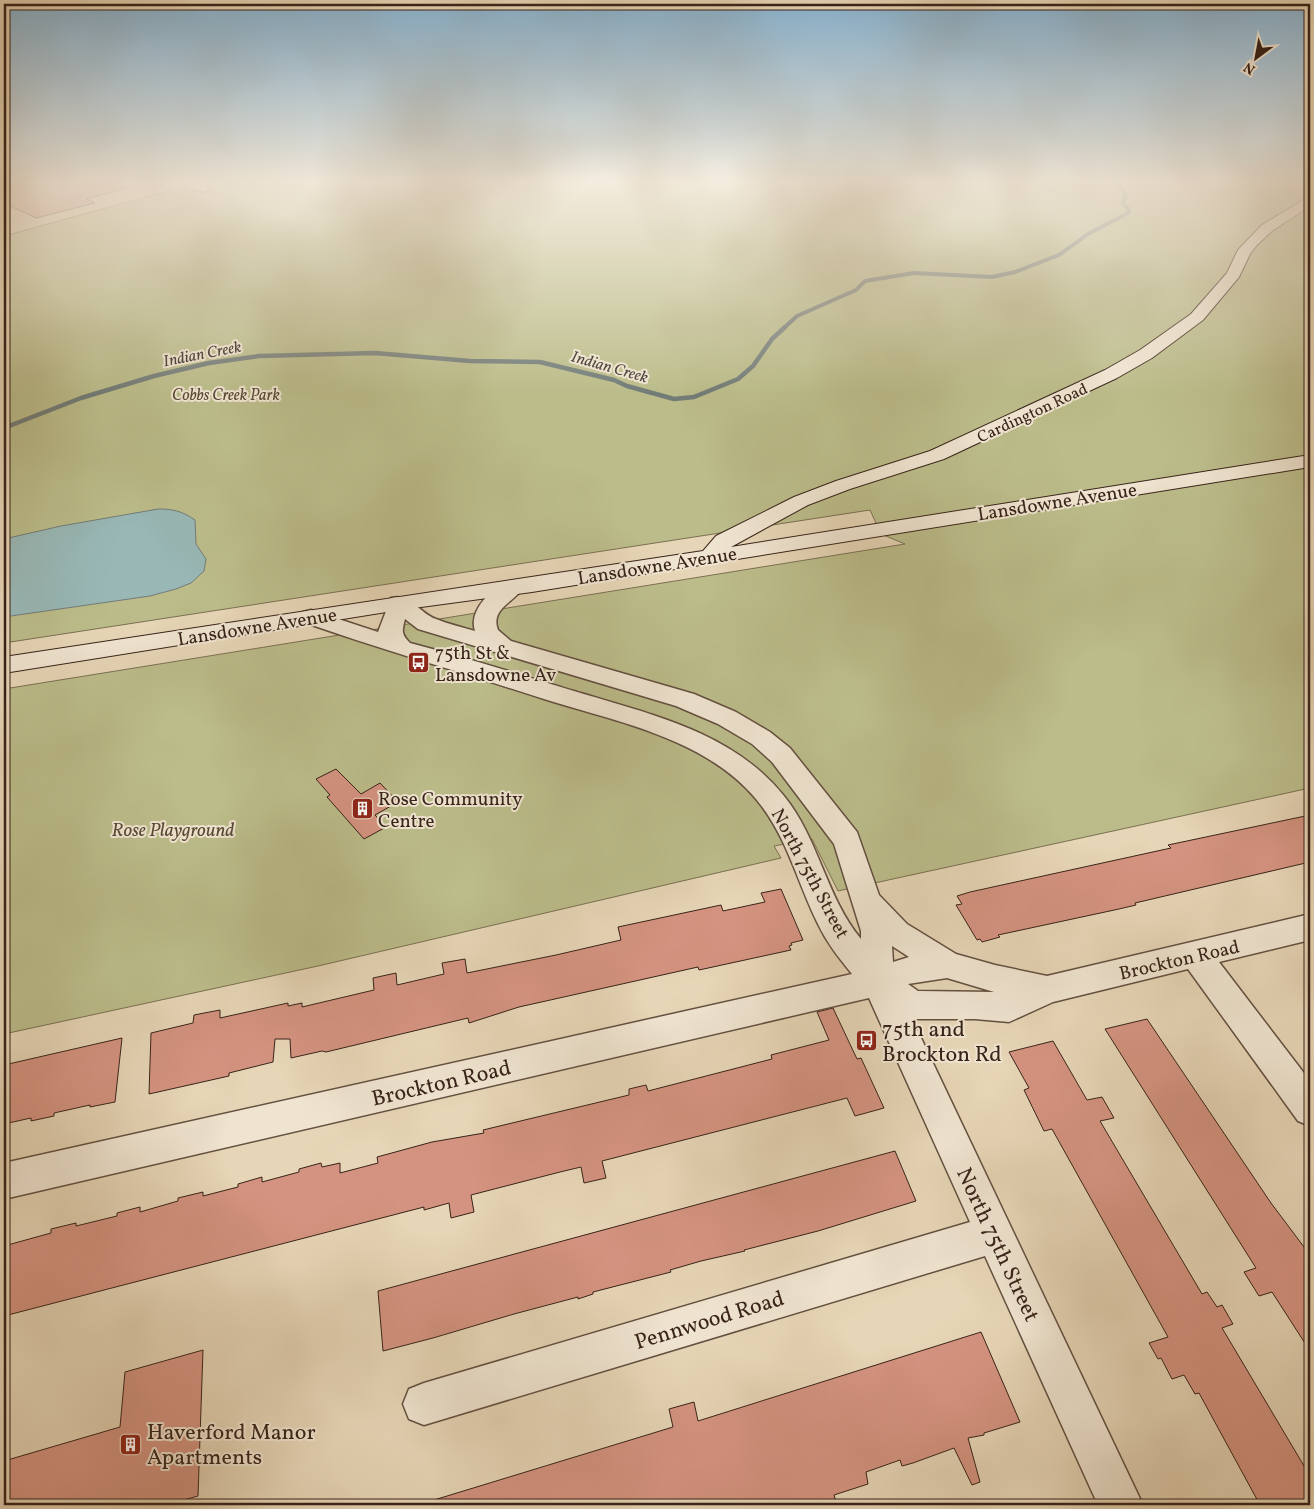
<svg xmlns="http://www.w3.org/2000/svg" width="1314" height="1509" font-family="Vollkorn,serif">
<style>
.green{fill:#bbbc8a;stroke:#7a7052}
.water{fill:#98b7b5;stroke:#727c77}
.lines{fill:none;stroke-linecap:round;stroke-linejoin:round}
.stream-far1{stroke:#727c77;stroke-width:4}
.stream{stroke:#727c77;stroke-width:4.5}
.building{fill:#d49380;stroke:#382319}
.street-casing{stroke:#645040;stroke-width:3}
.secondary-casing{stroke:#382319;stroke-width:2}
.street{fill:#efe4d0;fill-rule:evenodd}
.secondary{fill:#efe4d0;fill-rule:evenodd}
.labels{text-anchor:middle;stroke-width:4;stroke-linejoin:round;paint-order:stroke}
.far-water-label{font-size:16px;font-style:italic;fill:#504840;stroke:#efe4d0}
.far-park-label{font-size:16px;font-style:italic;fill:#594935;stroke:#efe4d0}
.far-street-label{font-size:16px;fill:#382319;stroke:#efe4d0}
.street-label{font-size:19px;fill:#382319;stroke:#efe4d0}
.poi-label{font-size:19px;fill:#382319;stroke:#efe4d0;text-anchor:start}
.park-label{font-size:19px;font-style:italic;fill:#594935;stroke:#efe4d0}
.near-poi-label{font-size:22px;fill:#382319;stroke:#efe4d0;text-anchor:start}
.near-street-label{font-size:22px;fill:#382319;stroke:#efe4d0}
</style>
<rect width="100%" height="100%" fill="#e6d5b6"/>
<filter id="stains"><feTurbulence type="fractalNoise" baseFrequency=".004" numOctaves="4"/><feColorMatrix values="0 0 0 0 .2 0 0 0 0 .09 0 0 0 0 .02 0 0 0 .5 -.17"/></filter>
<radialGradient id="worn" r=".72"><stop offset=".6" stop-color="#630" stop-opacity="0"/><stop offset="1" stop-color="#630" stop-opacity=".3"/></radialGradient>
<polygon class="green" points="197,183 1310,183 1310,788 838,891 812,839 774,846 781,858 318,966 4,1034 4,689 905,544 881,534 870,510 4,643 4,236"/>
<path class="water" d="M158 509C173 509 182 511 195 520L196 544 206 559 204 571 191 583 176 589 150 596 4 617V539L61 526Z"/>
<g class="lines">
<polyline class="stream-far1" points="784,328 797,316 856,290 865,281 914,273 992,277 1015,272 1059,255 1088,234 1128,213 1129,210 1123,203 1126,195 1118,183"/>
<polyline class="stream" points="4,428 81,398 154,376 209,363 259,356 375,353 470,361 540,362 614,380 627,386 674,399 694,397 738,379 753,366 772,339 785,327"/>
</g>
<g class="building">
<polygon points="15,183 123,183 124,189 86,199 95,203 36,218 4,203 4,185"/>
<polygon points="336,769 361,794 380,783 398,802 375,815 386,827 364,839 327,797 330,795 316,779"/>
<polygon points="1310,815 1310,862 1135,903 1136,905 1119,909 998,935 1000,937 982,942 980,939 977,940 956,905 962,904 957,896 970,892 1171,848 1168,845"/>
<polygon points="781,889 803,940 791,943 792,945 789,946 791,950 699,970 698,967 519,1007 469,1023 468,1018 326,1052 322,1051 291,1058 290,1039 275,1039 273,1062 229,1073 229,1076 149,1094 151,1033 193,1023 194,1015 220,1010 220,1018 288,1003 288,1006 302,1003 302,1007 374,990 373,978 396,973 397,985 444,974 442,963 465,959 467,973 556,955 621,940 618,927 721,905 723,911 765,902 761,893"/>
<polygon points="833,1008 857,1059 861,1058 884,1108 855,1116 847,1098 602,1161 606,1178 584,1183 581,1167 560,1172 471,1195 474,1212 451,1218 449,1203 424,1210 424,1207 4,1316 4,1246 51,1233 51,1229 76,1223 76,1226 117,1216 117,1213 140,1207 140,1212 178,1201 178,1198 203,1192 203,1196 238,1187 238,1184 262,1177 262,1182 299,1172 299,1169 321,1163 322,1167 340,1163 340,1173 378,1163 377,1157 432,1142 484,1133 483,1130 629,1095 629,1089 646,1085 648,1091 772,1059 771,1055 829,1040 817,1012"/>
<polygon points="1147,1019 1271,1203 1310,1255 1310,1351 1272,1292 1259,1296 1244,1272 1256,1268 1105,1029"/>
<polygon points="122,1038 115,1102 90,1107 90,1105 54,1113 54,1116 31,1121 31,1118 4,1124 4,1065"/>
<polygon points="1053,1041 1087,1100 1102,1097 1114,1118 1100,1121 1202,1294 1207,1292 1217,1307 1222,1305 1233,1324 1222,1328 1310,1476 1310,1505 1260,1505 1199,1393 1195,1394 1184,1375 1172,1379 1161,1358 1158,1359 1149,1343 1168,1337 1052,1129 1044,1131 1024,1090 1029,1088 1009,1052"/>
<polygon points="895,1151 916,1201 818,1231 744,1250 745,1251 701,1261 670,1270 671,1272 593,1292 593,1294 578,1299 578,1297 514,1314 433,1338 383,1351 378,1291"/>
<polygon points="981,1332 1020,1422 984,1433 984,1435 968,1438 980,1482 972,1485 954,1448 913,1463 902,1466 900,1460 866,1472 868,1484 834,1495 837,1505 435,1505 434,1500 673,1427 669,1409 694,1402 698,1421"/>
<polygon points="203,1350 198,1496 166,1505 4,1505 4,1461 120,1427 125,1372"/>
</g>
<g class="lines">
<defs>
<g id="street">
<polygon points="184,183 201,183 211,188 205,192 186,186"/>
<path d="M512 581 520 583 523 588C513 603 490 609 498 630L511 641 694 694 736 712 770 732 790 748 857 832 879 895 907 924 956 954 995 965 1047 976 1310 914V940L1219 962 1310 1081V1126L1298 1121 1188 969 1053 1002 1009 1022 975 1019H912L1143 1505H1098L985 1256 424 1425 409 1419 403 1404 409 1389 424 1383 970 1222 869 998 4 1199V1163L852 974C839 958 827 943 818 924 797 882 787 836 756 799 705 738 617 722 544 699 464 673 383 650 303 622L300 617 303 612 311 610 378 632 391 598C411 593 419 613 436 619 448 624 462 627 475 631 468 610 493 586 512 581ZM405 619 418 629 676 706 718 724 752 744 772 762 834 844 861 931V939C826 897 819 839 784 796 732 731 649 714 574 691 520 675 465 657 410 643 401 634 402 631 405 619ZM892 946 909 957 893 962ZM947 978 994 992 918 991 908 984Z"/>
</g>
<polygon id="secondary" points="1310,196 1310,206 1272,231 1257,245 1250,254 1239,277 1203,320 1152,358 1117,378 944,459 850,489 808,505 731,547 1310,455 1310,467 532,592 399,610 4,673 4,657 703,551 716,536 794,497 836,481 930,451 1105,370 1140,350 1191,314 1227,273 1238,250 1262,225"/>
</defs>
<use href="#street" class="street-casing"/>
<use href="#secondary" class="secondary-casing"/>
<use href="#street" class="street"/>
<use href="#secondary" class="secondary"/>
</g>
<linearGradient id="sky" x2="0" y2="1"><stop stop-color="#88b5d4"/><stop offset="0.46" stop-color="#f4ecde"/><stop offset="1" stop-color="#f4ecde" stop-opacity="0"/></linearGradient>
<rect width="1314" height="394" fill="url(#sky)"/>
<defs>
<symbol id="bus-square" viewBox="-11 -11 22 22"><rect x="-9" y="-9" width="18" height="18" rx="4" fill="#8f2418" stroke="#efe4d0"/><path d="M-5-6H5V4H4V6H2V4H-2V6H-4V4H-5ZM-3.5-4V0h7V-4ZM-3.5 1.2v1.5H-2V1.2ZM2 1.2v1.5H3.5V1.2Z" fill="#fff"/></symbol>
<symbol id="building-square" viewBox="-11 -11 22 22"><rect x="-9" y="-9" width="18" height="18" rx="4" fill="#8f2418" stroke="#efe4d0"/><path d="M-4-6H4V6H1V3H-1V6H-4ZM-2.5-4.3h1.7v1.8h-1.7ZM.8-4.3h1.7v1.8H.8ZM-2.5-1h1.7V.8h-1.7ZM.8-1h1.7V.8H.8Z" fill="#fff"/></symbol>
</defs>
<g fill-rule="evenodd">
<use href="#bus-square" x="406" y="650" width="25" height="25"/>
<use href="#building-square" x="350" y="796" width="25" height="25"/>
<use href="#bus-square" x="854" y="1028" width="25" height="25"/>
<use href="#building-square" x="118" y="1432" width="25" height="25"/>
</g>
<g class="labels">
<g class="far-water-label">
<text transform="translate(202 353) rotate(-11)" y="6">Indian Creek</text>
<text transform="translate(610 366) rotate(16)" y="6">Indian Creek</text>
</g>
<g class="far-park-label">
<text x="226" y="400">Cobbs Creek Park</text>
</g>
<g class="far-street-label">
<text transform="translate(1032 412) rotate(-25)" y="6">Cardington Road</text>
</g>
<g class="street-label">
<text transform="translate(1057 501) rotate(-9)" y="7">Lansdowne Avenue</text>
<text transform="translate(657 565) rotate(-9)" y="7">Lansdowne Avenue</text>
<text transform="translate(257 626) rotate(-9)" y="7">Lansdowne Avenue</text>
<text transform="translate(811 873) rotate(62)" y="7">North 75th Street</text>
<text transform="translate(1179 959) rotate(-13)" y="7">Brockton Road</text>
</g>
<g class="poi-label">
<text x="435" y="659">75th St &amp;<tspan x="435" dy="22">Lansdowne Av</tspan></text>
<text x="378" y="805">Rose Community<tspan x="378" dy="22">Centre</tspan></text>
</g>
<g class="park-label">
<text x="173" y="836">Rose Playground</text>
</g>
<g class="near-poi-label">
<text x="882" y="1036">75th and<tspan x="882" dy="25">Brockton Rd</tspan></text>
<text x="147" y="1439">Haverford Manor<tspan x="147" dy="25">Apartments</tspan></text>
</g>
<g class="near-street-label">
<text transform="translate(441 1082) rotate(-13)" y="8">Brockton Road</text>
<text transform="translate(999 1244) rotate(65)" y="8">North 75th Street</text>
<text transform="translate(709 1319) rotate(-17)" y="8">Pennwood Road</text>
</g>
</g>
<rect width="1314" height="1509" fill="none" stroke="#e6d5b6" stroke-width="20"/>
<rect x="5" y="5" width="1304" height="1499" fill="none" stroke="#382319" stroke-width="2.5"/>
<rect x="10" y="10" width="1294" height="1489" fill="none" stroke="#382319"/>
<g transform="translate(1256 58) rotate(212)" stroke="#efe4d0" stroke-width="4" paint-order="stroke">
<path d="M0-4L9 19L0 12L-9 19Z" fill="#382319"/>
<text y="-8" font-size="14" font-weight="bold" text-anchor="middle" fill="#382319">N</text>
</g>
<rect width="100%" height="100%" filter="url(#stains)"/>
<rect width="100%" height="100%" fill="url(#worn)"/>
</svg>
